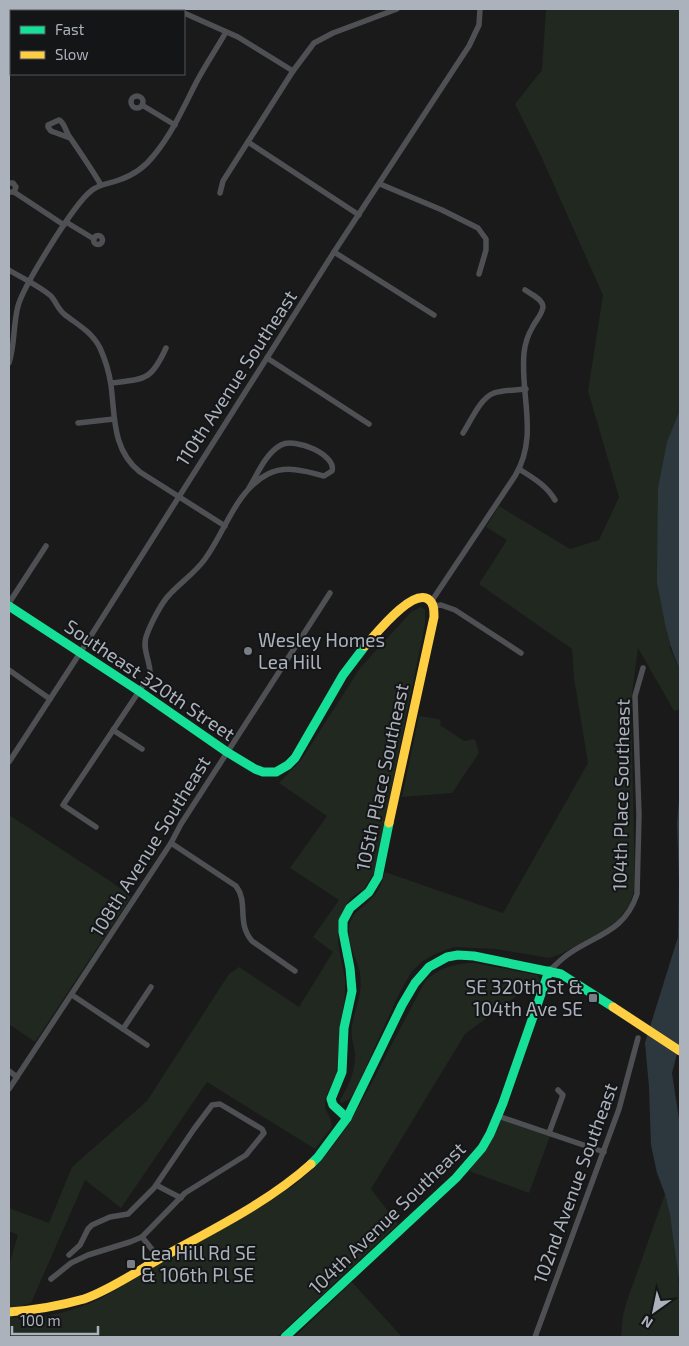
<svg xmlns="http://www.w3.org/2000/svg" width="689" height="1346" font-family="'Exo 2',sans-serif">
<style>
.green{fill:#202820}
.water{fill:#2d383e}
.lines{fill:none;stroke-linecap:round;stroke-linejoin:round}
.street{stroke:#4e5054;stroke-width:5.5}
.fast{stroke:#16e098;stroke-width:9}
.slow{stroke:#ffcf43;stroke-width:9}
.poi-dot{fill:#797d84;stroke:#141517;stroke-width:2}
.labels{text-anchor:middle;stroke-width:4;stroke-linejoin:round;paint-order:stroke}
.street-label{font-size:19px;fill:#acb2bc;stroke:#141517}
.poi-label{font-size:19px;fill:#acb2bc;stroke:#141517;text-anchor:start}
</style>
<rect width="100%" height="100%" fill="#1a1a1b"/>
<g class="green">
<path d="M546 9H680V652L669 646 680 670V709L674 711 638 648 631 701 635 887 630 904 618 920 605 930 561 954 549 958 496 949 454 947 435 954 423 961 412 971 399 994 355 1091 350 1099 341 1103 340 1100C349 1086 356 1069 355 1053 354 1044 350 1036 352 1026 355 1007 363 995 360 973 357 958 347 944 349 929 351 912 361 910 371 899 379 892 382 882 385 872L503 913 588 763 574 678 572 649 479 584 507 540 486 527 499 506 570 549 599 540 619 497 588 391 603 295 541 156 515 104 542 70Z"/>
<polygon points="421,607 425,610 425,624 375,871 364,889 352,897 347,903 339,928 338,943 345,979 345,994 336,1076 327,1094 325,1101 325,1108 331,1120 332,1127 315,1149 207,1082 121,1208 85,1180 31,1303 16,1308 9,1306 9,1265 18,1235 9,1231 9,1208 49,1223 72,1167 147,1101 229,974 239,967 299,1007 333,952 313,937 339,900 290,868 327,816 279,783 302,759 360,668 411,612"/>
<polygon points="419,716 438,719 441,722 440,725 464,741 475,739 479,753 452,793 402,797"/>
<polygon points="9,815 110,881 131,897 35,1042 9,1024"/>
<path d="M474 963 537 975 540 979 539 988 521 987 518 995 465 1034 371 1189 398 1224 277 1337H9V1317C41 1320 71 1312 100 1299L293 1186C337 1151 353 1118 379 1069 394 1039 410 1010 426 980 440 968 455 963 474 963Z"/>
<polygon points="501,1120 550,1136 529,1193 469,1171 486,1148"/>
<path d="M665 1194C678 1243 680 1287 680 1337H621L623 1315 627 1301Z"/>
<polygon points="352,1282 402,1337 294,1337 299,1333"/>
</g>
<g class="water">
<polygon points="680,410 680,670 672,650 665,624 657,582 658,488 667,442"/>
<polygon points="680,788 680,1041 672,1073 680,1126 680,1286 670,1215 665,1194 657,1173 651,1145 649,1087 645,1043 678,937 679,882 677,823"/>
</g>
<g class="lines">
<g class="street">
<polyline points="166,9 178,11"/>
<polyline points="140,11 153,9"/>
<polyline points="184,13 238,37 293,71"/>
<polyline points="9,44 11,43"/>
<circle cx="137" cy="102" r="6"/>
<polyline points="142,105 175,125"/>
<path d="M70 138 51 131 48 127V125L59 120C65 123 65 130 69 136 80 152 91 168 101 185"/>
<polyline points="248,142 359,215"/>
<polyline points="9,183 13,183 16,187 14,192 9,192"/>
<polyline points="380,184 442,210 478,228 486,239 486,250 479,274"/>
<polyline points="14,192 64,225"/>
<polyline points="220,193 223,181 293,71 314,43 333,33 397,9"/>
<polyline points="66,222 94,239"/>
<circle cx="98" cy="240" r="4.5"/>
<polyline points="334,252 434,315"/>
<path d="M9 270C22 278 39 286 51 296 56 302 58 309 64 314 78 325 92 332 100 348 105 359 109 372 111 385 115 416 112 450 140 472L225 526"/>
<polyline points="267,358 369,424"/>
<path d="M9 363C15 345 13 325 18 306 24 285 74 204 91 191 99 184 109 184 119 180 134 175 146 166 155 154 173 132 184 106 197 81 206 64 217 48 226 32"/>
<path d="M111 383C145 379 151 381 166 348"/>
<polyline points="78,423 114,419"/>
<path d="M463 433C471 421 480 398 494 393 504 390 516 390 526 389"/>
<path d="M519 469C533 478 546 485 555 500"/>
<path d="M431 602 515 476C539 436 520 396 524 353 525 344 528 335 532 328 535 321 542 315 543 307 543 299 531 294 525 290"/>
<polyline points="9,603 46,546"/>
<polyline points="433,606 441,605 455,610 521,653"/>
<polyline points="9,670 50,699"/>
<polyline points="113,730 142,749"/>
<polyline points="9,762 80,653 334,252 469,46 479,25 480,9"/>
<path d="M96 827 63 805 150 675C151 662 142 650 146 637 150 625 161 603 170 594 181 582 195 573 205 559 225 532 236 490 268 474 286 465 306 471 324 476L332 471C337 455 295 437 281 445 266 453 258 473 249 488"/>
<path d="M171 843 236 886C249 903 236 922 252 941L295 971"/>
<path d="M549 971C556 965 562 958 570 953 598 934 625 931 637 894L639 815 635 696 643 668"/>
<polyline points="72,995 147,1045"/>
<polyline points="123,1029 151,987"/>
<polyline points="9,1071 17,1077"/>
<polyline points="9,1089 171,843 181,824 330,593"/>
<polyline points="498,1116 604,1152"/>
<polyline points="549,1133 563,1095 558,1090"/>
<polyline points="156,1185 181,1198"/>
<polyline points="142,1237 159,1258"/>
<polyline points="51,1279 71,1263 88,1255 130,1242 142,1237 185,1193 246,1155 264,1133 262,1129 220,1104 212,1105 194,1129 154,1188 128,1214 110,1217 92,1225 88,1229 80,1245 69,1255"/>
<polyline points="535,1337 619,1109 638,1038"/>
</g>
<g class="fast">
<polyline points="9,606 139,691 227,752 255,769 263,772 276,772 288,765 295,758 343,675 365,646"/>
<polyline points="347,1118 333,1105 331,1099 342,1072 344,1028 352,991 350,968 343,932 343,921 350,908 369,892 378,877 389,823"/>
<polyline points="311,1164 318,1157 347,1118 402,1005 415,983 429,967 447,957 458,955 474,956 561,974 613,1007"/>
<polyline points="285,1337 456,1178 482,1148 490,1134 503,1103 549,971"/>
</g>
<g class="slow">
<path d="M365 646C376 634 411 589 428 599 434 603 434 610 434 617L389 823"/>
<polyline points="613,1007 680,1051"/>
<path d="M9 1312C35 1310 59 1306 84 1299 108 1291 136 1272 159 1259 211 1230 266 1204 311 1164"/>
</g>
</g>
<g class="poi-dot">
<circle cx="248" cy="651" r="5"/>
<rect x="588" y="993" width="10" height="10" rx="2.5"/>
<rect x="126" y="1259" width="10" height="10" rx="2.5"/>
</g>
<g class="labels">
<g class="street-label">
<text transform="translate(236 378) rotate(-57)" y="7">110th Avenue Southeast</text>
<text transform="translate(150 680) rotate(34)" y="7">Southeast 320th Street</text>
<text transform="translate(382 777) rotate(-78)" y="7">105th Place Southeast</text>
<text transform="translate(621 795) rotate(-89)" y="7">104th Place Southeast</text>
<text transform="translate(150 846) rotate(-58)" y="7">108th Avenue Southeast</text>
<text transform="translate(575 1183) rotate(-70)" y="7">102nd Avenue Southeast</text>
<text transform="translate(387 1218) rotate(-44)" y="7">104th Avenue Southeast</text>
</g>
<g class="poi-label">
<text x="258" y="647">Wesley Homes<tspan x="258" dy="22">Lea Hill</tspan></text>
<text x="583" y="994" text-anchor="end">SE 320th St &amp;<tspan x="583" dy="22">104th Ave SE</tspan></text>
<text x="141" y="1260">Lea Hill Rd SE<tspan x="141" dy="22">&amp; 106th Pl SE</tspan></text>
</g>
</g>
<rect width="689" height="1346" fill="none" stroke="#acb2bc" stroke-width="20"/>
<rect x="10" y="10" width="175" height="65" fill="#141517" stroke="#515459"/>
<rect x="20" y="26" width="25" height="8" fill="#16e098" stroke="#515459"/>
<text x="55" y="35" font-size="15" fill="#acb2bc">Fast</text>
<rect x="20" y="51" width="25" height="8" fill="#ffcf43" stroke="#515459"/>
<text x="55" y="60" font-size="15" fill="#acb2bc">Slow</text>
<g transform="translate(654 1311) rotate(213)" stroke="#141517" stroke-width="4" paint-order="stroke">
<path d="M0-4L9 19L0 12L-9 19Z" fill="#acb2bc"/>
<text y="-8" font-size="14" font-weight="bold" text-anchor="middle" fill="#acb2bc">N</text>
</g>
<path d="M12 1326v8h86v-8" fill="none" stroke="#acb2bc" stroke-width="2.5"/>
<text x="20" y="1326" font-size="15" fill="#acb2bc" stroke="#141517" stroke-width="4" paint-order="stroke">100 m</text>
</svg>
